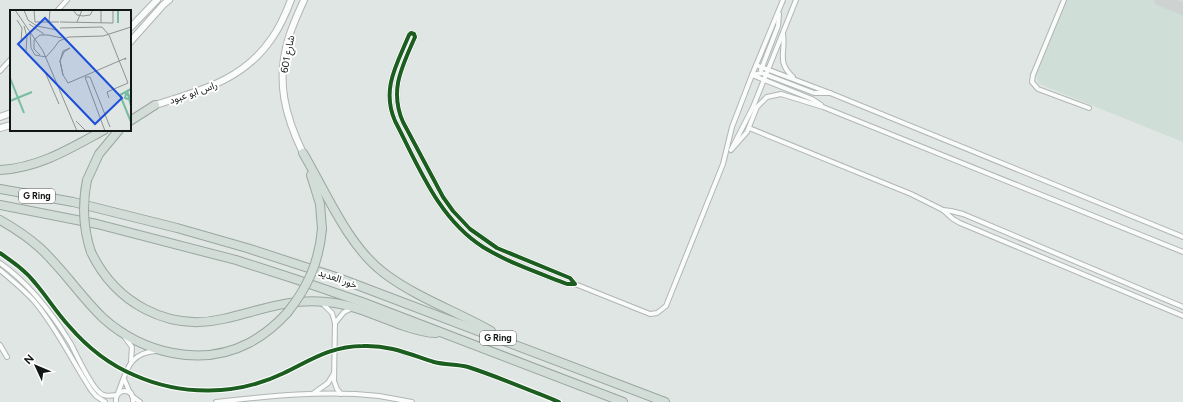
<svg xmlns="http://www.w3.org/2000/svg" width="1183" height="402" font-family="Figtree,'Noto Sans Arabic',sans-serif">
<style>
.built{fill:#cfded7}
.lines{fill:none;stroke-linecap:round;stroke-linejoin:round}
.taxiway{stroke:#ced2d0;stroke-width:12}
.minor-casing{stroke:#b1b6b4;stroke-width:6}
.secondary-casing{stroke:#b1b6b4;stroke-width:8}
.motorway-casing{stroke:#9aa6a0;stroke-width:10}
.minor{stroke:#fafbfb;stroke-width:4}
.secondary{stroke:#fafbfb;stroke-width:6}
.motorway{stroke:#d2ddd8;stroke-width:8}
.motorway-bridge-casing{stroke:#9aa6a0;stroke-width:10;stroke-linecap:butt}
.motorway-bridge{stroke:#d2ddd8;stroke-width:8}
.cycleway-casing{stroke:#fff;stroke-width:6}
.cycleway{stroke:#1b5e20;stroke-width:4}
.labels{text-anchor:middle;stroke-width:4;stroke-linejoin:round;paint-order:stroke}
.shield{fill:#fff;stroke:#595d5b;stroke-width:1}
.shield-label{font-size:9px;font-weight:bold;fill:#121715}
.street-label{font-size:10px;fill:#121715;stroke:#fff}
.inset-river{fill:none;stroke:#77bba1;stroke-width:2}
.inset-road{fill:none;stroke:#8e9391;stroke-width:1}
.view{fill:#1d4ed8;fill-opacity:0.15;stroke:#1d4ed8;stroke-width:2}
.inset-edge{fill:none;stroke:#121715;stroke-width:2}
</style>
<rect width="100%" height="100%" fill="#e0e6e3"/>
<polygon class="built" points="1065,0 1183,0 1183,142 1039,84 1035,74"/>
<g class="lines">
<polyline class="taxiway" points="1160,0 1183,9"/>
<defs>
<g id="minor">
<polyline points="1064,0 1033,75 1032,82 1038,89 1089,108"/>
<polyline points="57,11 67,0"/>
<path d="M411 33 414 34 415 37C402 67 389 90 403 122L443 197 453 211 470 229 497 248 570 278 575 284H567C539 273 509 263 483 247 438 218 419 167 395 121 381 89 397 64 409 35Z"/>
<path d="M783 34C786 51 776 62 793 77"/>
<polyline points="756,65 830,93 1183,237"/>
<polyline points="761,70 778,26 779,14"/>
<polyline points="0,71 11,59"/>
<polyline points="752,75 762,73 814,93 830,93"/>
<polyline points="752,75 812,99 821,105"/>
<polyline points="749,128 911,194 943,210 953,219 960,223 1183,316"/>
<polyline points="732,148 753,107 796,0"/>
<polyline points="731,150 747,132 757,107 767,97 781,94 823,107 1183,252"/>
<polyline points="943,210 951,211 963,214 1183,307"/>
<path d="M0 263C30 284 52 313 71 344 77 356 90 384 99 392 104 397 110 396 117 395"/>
<path d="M0 270C12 280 24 290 34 301 57 328 72 361 91 390L96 396 105 402"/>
<polyline points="575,284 650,314 657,313 666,306 723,164 732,127 752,75 783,0"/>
<polyline points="322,303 332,313 335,323 334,381 337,389 341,394"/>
<polyline points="335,323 344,312 353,308"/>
<polyline points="124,336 132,347 131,361"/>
<polyline points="0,345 7,357"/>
<polyline points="124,379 130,393"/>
<path d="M118 393C127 371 128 353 156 351"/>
<polyline points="314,393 328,383 334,373"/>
<polyline points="132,396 140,402"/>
<path d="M116 402C115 393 123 388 131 393L133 398V402"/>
<path d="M216 402C270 396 324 390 379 396 390 398 401 400 412 402"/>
</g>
<g id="secondary">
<polyline points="130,28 157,0"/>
<polyline points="130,42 163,5 169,0"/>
<path d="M155 105C200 91 244 80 272 38 280 27 286 13 291 0"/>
<polyline points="0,117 11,113"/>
<polyline points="0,128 11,125"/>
<path d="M303 153C285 116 276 81 288 40 292 26 298 13 304 0"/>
</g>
<g id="motorway">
<polyline points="130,121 155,105"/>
<path d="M303 153C326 192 348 246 384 273 417 298 456 311 491 331"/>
<path d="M0 170C39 168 71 148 104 130"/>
<polyline points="311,175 320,204 322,229"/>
<polyline points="87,180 99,154 119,130"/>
<polyline points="0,189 73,202 177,228 247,248 336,277 665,402"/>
<polyline points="0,205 97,224 236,260 295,279 362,302 623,402"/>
<path d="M0 220C14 228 28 237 40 248 63 269 80 296 103 318 142 353 201 368 249 343 264 335 276 325 287 313"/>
<path d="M91 252C115 302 167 332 223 319 259 311 288 298 326 302 352 304 377 316 401 325 413 329 424 333 436 333"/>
</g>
</defs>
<use href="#minor" class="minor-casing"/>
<use href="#secondary" class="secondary-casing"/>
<use href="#motorway" class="motorway-casing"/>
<use href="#minor" class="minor"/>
<use href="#secondary" class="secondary"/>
<use href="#motorway" class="motorway"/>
<defs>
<g id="motorway-bridge">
<path d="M87 180C82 205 83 228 91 252"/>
<path d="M287 313C308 287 319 262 322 229"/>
</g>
</defs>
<use href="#motorway-bridge" class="motorway-bridge-casing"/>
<use href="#motorway-bridge" class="motorway-bridge"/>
<defs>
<g id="cycleway">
<path d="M411 33 414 34 415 37C402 67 389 90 403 122L443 197 453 211 470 229 497 248 570 278 575 284H567C539 273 509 263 483 247 438 218 419 167 395 121 381 89 397 64 409 35Z"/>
<path d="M0 253C13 262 26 271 36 284 47 297 57 313 69 326 87 347 108 364 134 375 181 396 237 396 284 373 311 360 331 346 363 346 390 345 409 354 434 362 445 365 457 364 468 367 499 377 529 390 559 402"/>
</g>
</defs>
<use href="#cycleway" class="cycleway-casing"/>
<use href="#cycleway" class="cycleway"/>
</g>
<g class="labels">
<g class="shield">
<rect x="19" y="189" width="36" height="14" rx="3"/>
<rect x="480" y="331" width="36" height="14" rx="3"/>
</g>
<g class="shield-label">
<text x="37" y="199">G Ring</text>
<text x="498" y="341">G Ring</text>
</g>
<g class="street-label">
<text transform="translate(287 54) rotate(-79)" y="4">شارع 601</text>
<text transform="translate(193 92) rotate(-19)" y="4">راس ابو عبود</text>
<text transform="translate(338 278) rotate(19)" y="4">خور العديد</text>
</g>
</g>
<g transform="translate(10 10)">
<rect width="121" height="121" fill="#e0e6e3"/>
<path class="inset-river" d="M108 0V13M0 68 14 103M121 79 110 85 121 112M117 80 121 96M116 84 120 86 118 89 115 88ZM0 91 22 82"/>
<path class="inset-road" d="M5 0 33 41 67 121M14 0 18 10 27 16 47 20M24 0 25 12H49M63 0 67 5 73 6 80 5 83 0M7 10 12 18 11 32M39 12 40 0M50 12 103 13V0M67 12 72 0M91 13V0M19 14 34 24M14 16 17 27 16 41M50 18 92 17 99 25M20 21 21 38 25 45 36 47 44 38M38 25 52 28M44 38 49 31 59 27 93 26 121 17M60 38 54 42 50 51 53 65 50 51 53 41ZM16 43 35 62 49 94M30 45 24 39V30L30 25H38M53 65 58 73 116 48 115 50M75 67H80L100 117M75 67 95 121M99 88 97 82 118 73 99 25M66 111 76 121"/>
<path class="view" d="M35 8 112 88 85 114 8 34Z"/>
<rect width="121" height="121" class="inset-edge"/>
</g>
<g transform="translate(36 366) rotate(314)" stroke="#ffffff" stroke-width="3" paint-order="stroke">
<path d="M0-3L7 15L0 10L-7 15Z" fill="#121715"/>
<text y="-6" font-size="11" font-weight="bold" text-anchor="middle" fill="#121715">N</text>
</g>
</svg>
